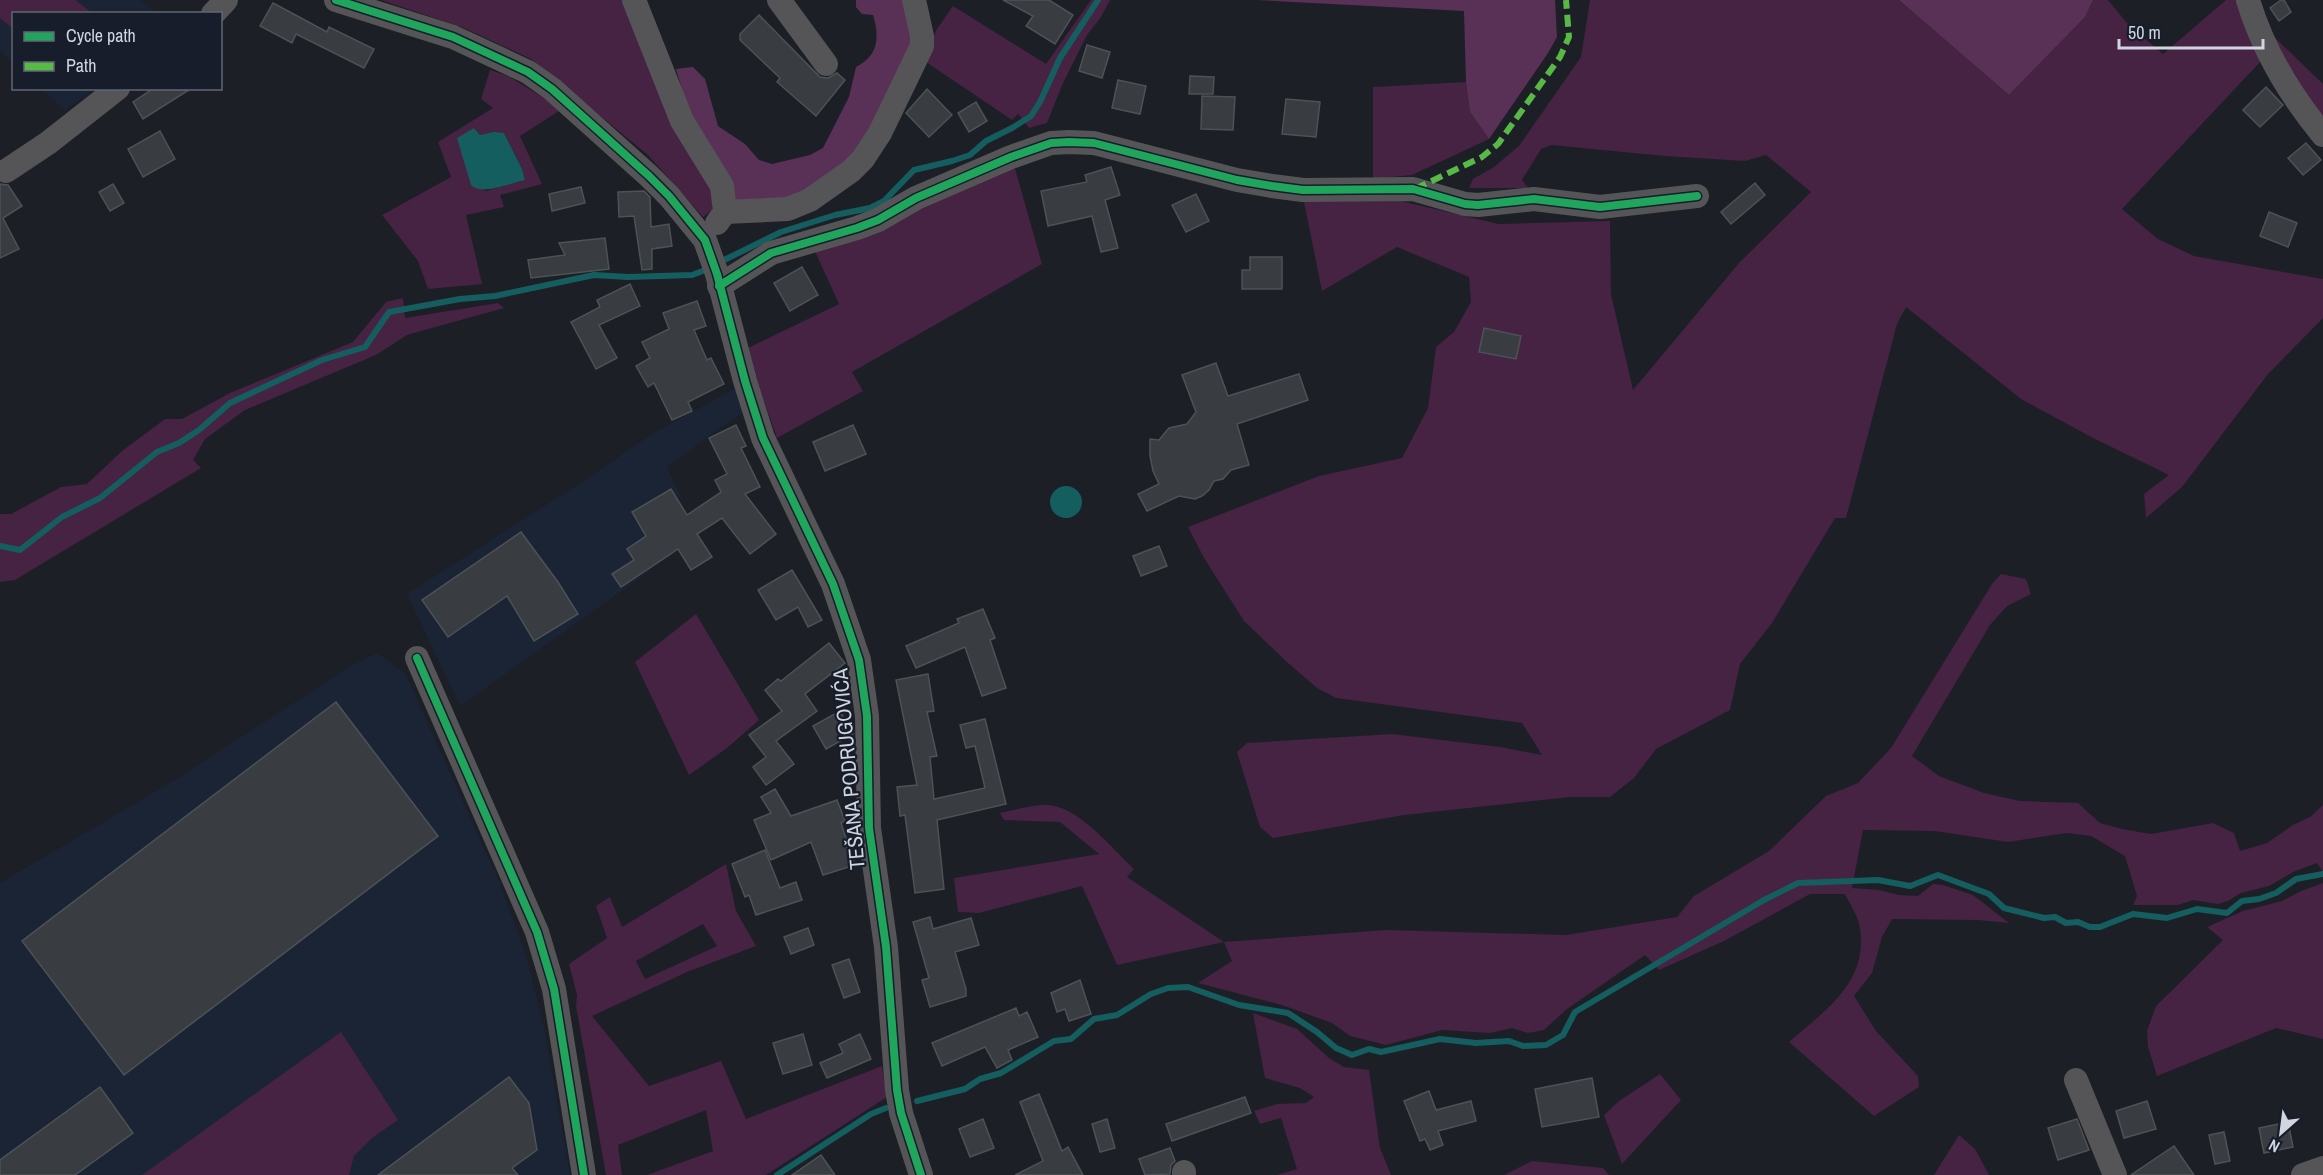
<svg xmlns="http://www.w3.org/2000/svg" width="2323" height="1175" font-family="'Archivo Narrow',sans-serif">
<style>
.built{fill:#1b2435}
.green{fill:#462243;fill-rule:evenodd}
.forest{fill:#5a3156}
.water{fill:#145e5f}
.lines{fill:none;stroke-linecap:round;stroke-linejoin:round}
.stream{stroke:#145e5f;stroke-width:6}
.building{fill:#393d42;stroke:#4c5256;stroke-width:1.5}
.minor{stroke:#555558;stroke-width:24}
.quiet{stroke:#58b947;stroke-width:6;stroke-dasharray:12 6;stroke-linecap:butt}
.cycleway-casing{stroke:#171d2b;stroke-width:11}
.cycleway{stroke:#20a55d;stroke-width:8}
.labels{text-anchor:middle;stroke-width:4.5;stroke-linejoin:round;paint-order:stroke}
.street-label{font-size:21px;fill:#d0d5df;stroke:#171d2b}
</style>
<rect width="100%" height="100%" fill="#1c1f26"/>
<g class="built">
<polygon points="0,0 140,0 156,13 14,14 13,62 0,50"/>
<polygon points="42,89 95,89 65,110"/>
<polygon points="738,387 744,411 667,467 681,497 656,516 679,550 460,706 407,594 585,480 655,432"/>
<polygon points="377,653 405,673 500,884 527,958 544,1028 570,1175 349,1175 354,1156 372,1138 398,1120 147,1172 142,1175 0,1175 0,883 175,780 352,665"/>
</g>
<g class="green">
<polygon points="0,0 75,0 92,13 14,14 13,29 0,18"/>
<polygon points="381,0 625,0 712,182 712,210 703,217 648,155 531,59 464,28"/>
<polygon points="1091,0 1110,0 1101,17 1087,35 1063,83 1047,123 1029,128 1018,114 1012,120 923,60 937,29 953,6 1046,64"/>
<polygon points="1590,0 1899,0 2009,95 2085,17 2093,0 2108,0 2127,23 2163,54 2226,0 2238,0 2262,60 2122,209 2158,239 2194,256 2323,279 2323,318 2268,374 2182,487 2146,518 2144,494 2169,475 2093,438 2021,399 1906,307 1897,324 1846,518 1835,518 1772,623 1740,664 1730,710 1656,749 1634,778 1610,797 1570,797 1404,815 1273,838 1260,827 1237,752 1247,743 1392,734 1500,747 1542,755 1522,723 1336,698 1317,688 1288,663 1244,621 1204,558 1188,527 1319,476 1402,458 1428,408 1436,347 1454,332 1471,302 1469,277 1397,247 1322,291 1303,197 1396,200 1499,224 1610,221 1611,294 1633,390 1739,263 1811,192 1766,155 1745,161 1664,156 1552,145 1541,149 1522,180 1528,188 1469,188 1473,179 1494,167 1519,146 1581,57"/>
<polygon points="2262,25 2323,84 2323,121"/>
<path d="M490 70 508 76 562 109 520 136 542 184 500 195 504 207 466 215 482 284 428 289 418 261 382 215 451 177 438 142 493 108 481 99ZM474 128 480 135 504 133 522 169 525 180 485 191Z"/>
<polygon points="1466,82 1470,112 1489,139 1412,175 1373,179 1373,87"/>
<polygon points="1014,165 1042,264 852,372 863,391 777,438 746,349 839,304 814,249"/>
<polygon points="403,298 405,318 498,303 504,308 407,335 376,355 245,410 205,439 193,460 201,468 15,580 0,582 0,514 11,514 61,487 87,484 122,451 165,419 182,419 230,393 353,342 386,302"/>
<path d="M2001 574 2026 579 2031 594 2007 606 1990 625 1912 756 1939 776 1984 793 2020 801 2078 803 2100 823 2122 829 2151 834 2213 823 2234 833 2240 851 2267 843 2293 825 2310 817 2323 805V872L2317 863 2295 871 2269 886 2241 893 2228 901 2218 904 2193 900 2178 905H2133L2137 896 2125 856 2091 836 2067 833 2008 842 1935 831 1863 830 1852 888 1879 890 1899 895 1918 896 1933 884 1943 885 1973 895 2009 923 1977 920 1892 919 1882 937 1872 973 1854 996 1876 1031 1918 1076 1919 1087 1874 1116 1789 1042C1826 1010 1871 980 1859 924 1857 914 1849 903 1845 894H1810L1724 941 1659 970 1645 955 1567 1009 1544 1030 1528 1033 1512 1028 1490 1033 1442 1030 1386 1045 1350 1036 1332 1023 1282 1005 1198 983 1232 961 1224 942 1117 965 1082 886 979 913 958 912 954 878 1099 854 1060 822 1004 820 1000 813C1014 810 1028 806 1041 805 1076 802 1110 847 1134 869L1127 877 1224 942 1386 930 1566 935 1677 917 1694 896 1769 851 1826 796 1858 783 1891 748 1992 584Z"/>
<polygon points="696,614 759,720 727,748 689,775 635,662"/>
<path d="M726 864 736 911 756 946 687 972 592 1016 649 1086 721 1061 746 1119 882 1066 887 1097 766 1175H647L713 1151 706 1110 618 1145 622 1175H606L576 1006 577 995 569 964 607 938 596 906 610 897 622 927ZM703 924 717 946 645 979 636 961Z"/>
<polygon points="2323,883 2323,1039 2276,1028 2157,1076 2148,1047 2147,1031 2156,1006 2223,940 2207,927 2243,911 2282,901 2301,891"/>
<polygon points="1253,1013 1297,1029 1329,1058 1344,1067 1369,1070 1380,1148 1391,1175 1277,1175 1297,1169 1281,1118 1260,1124 1254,1111 1277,1104 1306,1103 1314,1097 1300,1088 1265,1078"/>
<polygon points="341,1032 398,1120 372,1138 354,1156 349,1175 142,1175"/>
<polygon points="1660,1074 1681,1100 1622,1164 1604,1115 1619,1101"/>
<polygon points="1959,1135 1975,1149 1989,1175 1934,1175"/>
<polygon points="1532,1161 1603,1168 1609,1175 1504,1175"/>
</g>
<g class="forest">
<path d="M856 0H905L915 41 856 159 790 202 733 205 692 123 676 69 693 67 705 79 718 126 745 144 759 160 772 164 810 155 823 148 849 97 856 67C878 56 880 38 873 15L862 14 856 7Z"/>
<polygon points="1257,0 1555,0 1557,37 1548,53 1489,139 1470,112 1466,82 1464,11"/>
<polygon points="1899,0 2093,0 2085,17 2009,95"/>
</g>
<g class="water">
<path d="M474 128 480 135 494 132 504 133 522 169 525 180C511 183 481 196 471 185L457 138Z"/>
<circle cx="1066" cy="502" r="16"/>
</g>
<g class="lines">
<g class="stream">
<polyline points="720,262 781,232 835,215 870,208 884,201 914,170 952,161 970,155 986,141 1012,128 1031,116 1040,102 1060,58 1098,0"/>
<polyline points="0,546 20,550 62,517 100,498 157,452 179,443 199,430 230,403 322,360 365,347 389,312 460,299 495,296 594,275 628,277 692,275 708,269"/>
<polyline points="917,1101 965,1089 980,1079 1001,1073 1054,1041 1071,1039 1094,1019 1117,1015 1151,994 1168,988 1188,987 1239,1005 1288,1013 1317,1032 1336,1048 1352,1055 1369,1049 1381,1052 1440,1039 1476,1043 1509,1041 1523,1046 1546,1045 1563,1035 1575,1012 1764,900 1798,883 1878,880 1910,886 1938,875 1989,894 2004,908 2044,918 2055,917 2066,923 2078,922 2090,927 2100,927 2133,914 2167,918 2197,909 2227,913 2242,901 2259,899 2276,893 2296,879 2323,874"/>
<polyline points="777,1175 871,1114 886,1108"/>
</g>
</g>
<g class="building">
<polygon points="1003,0 1049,0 1073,15 1055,44 1026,26 1033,16"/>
<polygon points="2281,0 2284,0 2291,12 2279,21 2270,8"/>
<polygon points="273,3 327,32 329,27 374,49 364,68 296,34 292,43 260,26"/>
<polygon points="759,15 820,77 828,78 837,73 845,80 816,116 777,82 780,78 740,40 740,34"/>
<polygon points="1087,45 1110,52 1102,78 1079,71"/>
<polygon points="1190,76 1214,77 1213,94 1189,94"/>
<polygon points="1118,80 1146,86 1140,114 1112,108"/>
<polygon points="2266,87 2283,105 2260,127 2243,110"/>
<polygon points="154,88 192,88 143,119 133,102"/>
<polygon points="927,89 952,115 929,137 906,113"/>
<polygon points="1202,96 1235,97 1233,130 1201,129"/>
<polygon points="1286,99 1320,102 1316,137 1282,134"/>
<polygon points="976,102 987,121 969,132 958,113"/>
<polygon points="160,131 175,159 143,177 128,149"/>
<polygon points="2306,143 2321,160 2303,175 2288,158"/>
<polygon points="1111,167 1120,195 1105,200 1118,248 1101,252 1092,216 1048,226 1041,191 1087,182 1085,175"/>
<polygon points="1755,183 1765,195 1731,224 1721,212"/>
<polygon points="0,184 8,185 22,206 3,218 19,249 0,258"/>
<polygon points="113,184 124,203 110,211 99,192"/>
<polygon points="581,187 585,203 552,211 549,194"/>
<polygon points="644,191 650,197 651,227 669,224 672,246 652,249 652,269 642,270 634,216 619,217 618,192"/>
<polygon points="1196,194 1209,221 1186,232 1172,205"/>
<polygon points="2269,212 2297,223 2288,247 2260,236"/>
<polygon points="605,238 609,269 531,278 528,260 565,255 559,243"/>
<polygon points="1250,257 1282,257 1282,289 1242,289 1242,270 1250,270"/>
<polygon points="802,267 818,295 790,311 774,283"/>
<polygon points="630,284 640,306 599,325 617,358 596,369 571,322 600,307 597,300"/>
<polygon points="697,301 706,326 694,330 707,360 711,358 724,384 688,402 692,411 672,420 654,383 648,387 636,366 650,358 642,342 669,329 663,313"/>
<polygon points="1484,328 1521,336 1516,359 1479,352"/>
<polygon points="1216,363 1228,396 1299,374 1308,400 1237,424 1249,465 1231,470 1223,479 1214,481 1209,490 1202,496 1195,499 1179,496 1147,511 1138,494 1159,484 1153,471 1150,456 1150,439 1159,440 1169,428 1187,424 1196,412 1182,375"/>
<polygon points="736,425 746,446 741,448 760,487 745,494 776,534 750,554 722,518 697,534 712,557 691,570 678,549 621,587 612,574 634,560 627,549 646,536 632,512 671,489 687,515 721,492 715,480 727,474 709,438"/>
<polygon points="853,425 866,454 825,471 813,442"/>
<polygon points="521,532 558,582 578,614 534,641 507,596 448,637 422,600"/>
<polygon points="1159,546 1167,566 1141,576 1133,556"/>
<polygon points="792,570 822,620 808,627 798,607 776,620 758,590"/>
<polygon points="983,609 995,638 990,640 1006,688 982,696 965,647 916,668 906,646 959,623 957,619"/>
<polygon points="829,643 845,663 805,694 817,711 776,741 794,764 766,785 753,767 766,757 749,735 782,711 765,690 778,679 781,681"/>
<polygon points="928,674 934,711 927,712 937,756 930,757 934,799 985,788 975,746 966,748 960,725 985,719 1006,804 937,820 944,889 915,893 905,815 900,816 897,787 917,785 896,680"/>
<polygon points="336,702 438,836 124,1075 22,941"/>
<polygon points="840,711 853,734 826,749 813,726"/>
<polygon points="775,789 791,816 837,800 845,821 841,823 855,865 823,875 811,842 771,860 754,820 771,813 761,797"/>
<polygon points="765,850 780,888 796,882 802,900 756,915 749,895 745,897 732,864"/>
<polygon points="930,917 933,929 971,918 979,945 955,952 966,989 966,996 930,1007 922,980 929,978 913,922"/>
<polygon points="808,928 814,945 791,954 784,937"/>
<polygon points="849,959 860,992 844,998 832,965"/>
<polygon points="1080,980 1091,1014 1069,1021 1065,1009 1057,1012 1051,993"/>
<polygon points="1016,1008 1019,1016 1027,1012 1038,1037 1008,1050 1012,1060 997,1068 985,1047 942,1066 932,1043"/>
<polygon points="803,1034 812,1065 783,1074 773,1043"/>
<polygon points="860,1034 871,1059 827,1078 820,1063 843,1053 839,1044"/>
<polygon points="509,1077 529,1103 537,1150 512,1168 518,1175 378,1175"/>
<polygon points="1592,1078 1599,1117 1542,1127 1535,1089"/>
<polygon points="100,1087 133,1133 75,1175 0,1175 0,1160"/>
<polygon points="1429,1091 1436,1110 1471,1101 1476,1121 1438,1131 1443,1145 1430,1150 1425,1139 1420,1141 1404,1101"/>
<polygon points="1039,1094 1062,1151 1068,1147 1083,1175 1015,1175 1043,1161 1020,1102"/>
<polygon points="1245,1097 1251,1113 1172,1141 1166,1124"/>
<polygon points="2147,1101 2156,1129 2124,1138 2116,1111"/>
<polygon points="983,1119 994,1148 970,1157 959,1129"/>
<polygon points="1107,1119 1115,1148 1100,1152 1092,1124"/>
<polygon points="2077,1119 2089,1150 2058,1160 2048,1128"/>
<polygon points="2288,1122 2293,1147 2264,1153 2259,1128"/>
<polygon points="2224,1132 2230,1161 2215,1164 2209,1135"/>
<polygon points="2174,1146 2194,1175 2131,1175 2156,1158"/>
<polygon points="1170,1148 1175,1161 1171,1165 1170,1174 1145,1175 1139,1159"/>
<polygon points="821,1155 835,1175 792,1175"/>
</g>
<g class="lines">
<g class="minor">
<polyline points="336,0 453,37 528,72 552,89 649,176 669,196 705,240 717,274 745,381 763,438 833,584 859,660 867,716 869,828 886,947 897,1090 901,1113 921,1175"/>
<polyline points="634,0 682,121 722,186 725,212 717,223"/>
<polyline points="779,0 826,64"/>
<path d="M2248 0C2263 50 2290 95 2323 135"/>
<polyline points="213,14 226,0"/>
<polyline points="6,171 48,143 118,88"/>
<polyline points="725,212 788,209 810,200 851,171 863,159 880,133 922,46 922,36 914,0"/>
<polyline points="719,286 771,253 857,228 878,220 916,198 1011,157 1051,143 1069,142 1094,143 1237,180 1272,186 1303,190 1413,189 1465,204 1478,205 1534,199 1600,207 1697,196"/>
<polyline points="417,658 537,932 554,989 584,1175"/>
<polyline points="2076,1080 2115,1175"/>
<polyline points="1184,1172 1184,1175"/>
<polyline points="2303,1175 2323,1168"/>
</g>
<polyline class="quiet" points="1415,189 1482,157 1498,144 1560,57 1569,37 1566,0"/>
<defs>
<g id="cycleway">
<polyline points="336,0 453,37 528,72 552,89 649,176 669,196 705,240 717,274 745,381 763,438 833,584 859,660 867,716 869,828 886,947 897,1090 901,1113 921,1175"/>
<polyline points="719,286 771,253 857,228 878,220 916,198 1011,157 1051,143 1069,142 1094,143 1237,180 1272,186 1303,190 1413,189 1465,204 1478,205 1534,199 1600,207 1697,196"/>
<polyline points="417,658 537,932 554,989 584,1175"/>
</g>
</defs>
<use href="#cycleway" class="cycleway-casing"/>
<use href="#cycleway" class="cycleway"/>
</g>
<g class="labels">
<g class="street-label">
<text transform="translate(849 769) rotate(-95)" y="7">TEŠANA PODRUGOVIĆA</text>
</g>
</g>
<rect x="12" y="12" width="210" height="78" fill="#171d2b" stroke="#616773" stroke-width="1.5"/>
<rect x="24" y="32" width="30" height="9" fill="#20a55d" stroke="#616773" stroke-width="1.5"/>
<text x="66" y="42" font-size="18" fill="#d0d5df">Cycle path</text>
<rect x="24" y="62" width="30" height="9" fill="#58b947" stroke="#616773" stroke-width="1.5"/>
<text x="66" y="72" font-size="18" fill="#d0d5df">Path</text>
<g transform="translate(2281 1133) rotate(208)" stroke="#171d2b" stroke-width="4.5" paint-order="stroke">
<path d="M0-4.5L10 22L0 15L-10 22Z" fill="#d0d5df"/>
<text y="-9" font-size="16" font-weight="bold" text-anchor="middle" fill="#d0d5df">N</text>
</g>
<path d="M2119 39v9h144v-9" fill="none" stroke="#d0d5df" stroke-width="3"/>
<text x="2128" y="39" font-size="18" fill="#d0d5df" stroke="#171d2b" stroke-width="4.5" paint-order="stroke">50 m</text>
</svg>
